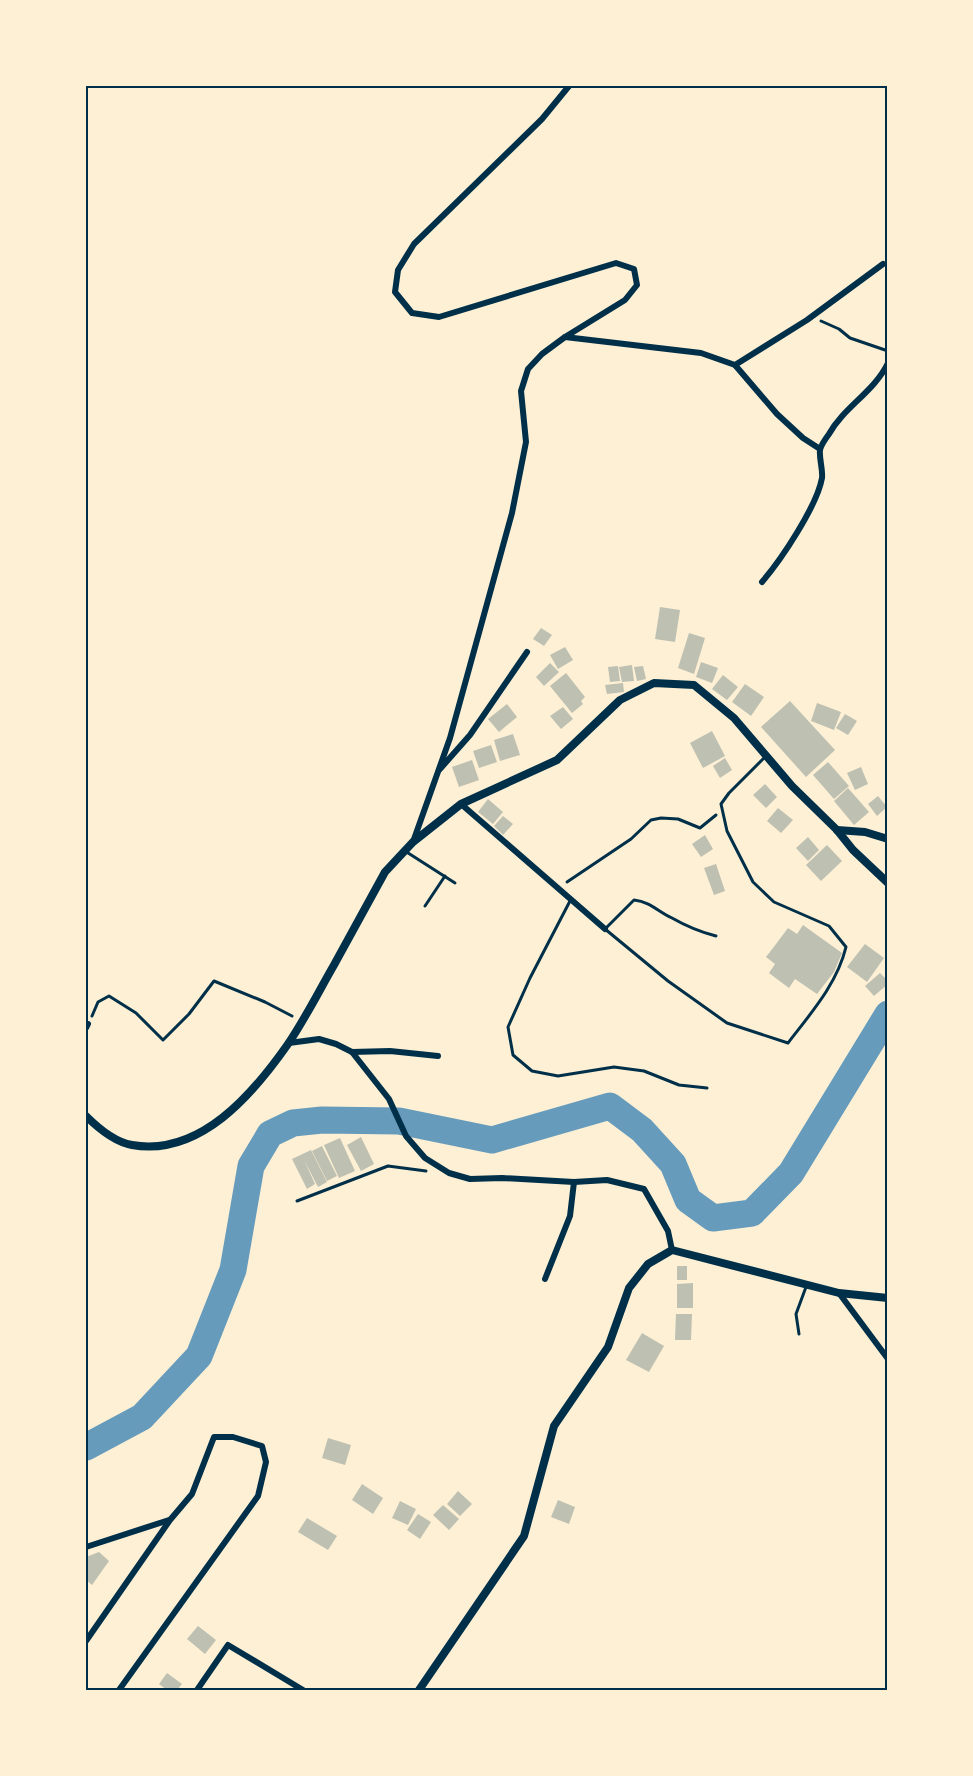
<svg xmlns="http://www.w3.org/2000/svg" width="973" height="1776" font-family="'Golos Text',sans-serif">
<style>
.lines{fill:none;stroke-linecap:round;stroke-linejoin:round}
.river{stroke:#669bbc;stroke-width:27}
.building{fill:#bec0b2}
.path{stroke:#003049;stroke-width:3}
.service{stroke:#003049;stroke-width:3}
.minor{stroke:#003049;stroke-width:6}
.tertiary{stroke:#003049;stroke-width:8}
.neatline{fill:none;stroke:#003049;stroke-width:2}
</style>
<rect width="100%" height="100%" fill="#fdf0d5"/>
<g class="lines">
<polyline class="river" points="86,1447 142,1417 199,1356 233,1270 251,1166 270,1134 293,1123 322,1120 399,1121 492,1140 610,1106 642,1130 673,1164 688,1200 713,1218 752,1213 791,1173 888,1014"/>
</g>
<g class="building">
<polygon points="660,607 680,610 675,642 655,639"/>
<polygon points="541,628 552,635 544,646 533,639"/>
<polygon points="689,633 705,638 694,674 678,668"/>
<polygon points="565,647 573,660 558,669 550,655"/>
<polygon points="701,662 718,668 712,683 696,677"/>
<polygon points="550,663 559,672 544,686 536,677"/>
<polygon points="632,665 634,681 622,682 619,667"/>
<polygon points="618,666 620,681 610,682 608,667"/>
<polygon points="643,666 646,679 637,681 634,667"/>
<polygon points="566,673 585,697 581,701 583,704 572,713 550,686"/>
<polygon points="723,675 738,687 727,700 712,689"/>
<polygon points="623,683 624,692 607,694 605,685"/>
<polygon points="745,684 764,697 751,716 732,702"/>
<polygon points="790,701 835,750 806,777 761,727"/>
<polygon points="817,703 841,712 834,730 811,721"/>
<polygon points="507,704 517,717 499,732 488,719"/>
<polygon points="563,707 573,719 561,729 550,716"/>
<polygon points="845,714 857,721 848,735 836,728"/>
<polygon points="712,731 725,756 703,768 690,743"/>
<polygon points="513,734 520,755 500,761 494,740"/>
<polygon points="491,745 497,762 479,768 473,751"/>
<polygon points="725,758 732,770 720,778 713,766"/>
<polygon points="472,760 479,780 459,787 452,767"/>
<polygon points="828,762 849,786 834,799 813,775"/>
<polygon points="861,767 868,784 855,790 847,773"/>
<polygon points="765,784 777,797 766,808 753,795"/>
<polygon points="848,788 869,812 854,825 834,801"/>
<polygon points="878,796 887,807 877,816 868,804"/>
<polygon points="488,799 503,812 493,824 478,812"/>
<polygon points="778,808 793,820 781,833 767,821"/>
<polygon points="503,816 513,824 503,835 494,826"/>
<polygon points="705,835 713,849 701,857 692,844"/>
<polygon points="808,837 819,850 808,861 796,848"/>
<polygon points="827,845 842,861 821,881 806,865"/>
<polygon points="716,864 725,891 714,895 704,868"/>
<polygon points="803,925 842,953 834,972 817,994 795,979 789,988 769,973 775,964 766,957 773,948 788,928 797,934"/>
<polygon points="865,944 884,958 867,982 847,967"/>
<polygon points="880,973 888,981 888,984 874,996 865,986"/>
<polygon points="361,1137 374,1164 361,1171 347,1145"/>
<polygon points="340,1138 355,1171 339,1178 324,1145"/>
<polygon points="322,1146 337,1176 327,1181 312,1151"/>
<polygon points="311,1150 327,1182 318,1187 304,1160 315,1184 307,1189 292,1159"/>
<rect x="677" y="1266" width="10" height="14"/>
<polygon points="693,1283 693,1308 677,1308 677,1284"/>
<polygon points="676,1314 692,1314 691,1340 675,1340"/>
<polygon points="642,1333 664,1346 649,1372 626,1360"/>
<polygon points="328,1438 351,1445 345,1465 322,1458"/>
<polygon points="362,1484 383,1498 373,1514 352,1500"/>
<polygon points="458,1491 472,1504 460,1516 447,1504"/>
<polygon points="558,1500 575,1507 569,1524 551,1517"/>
<polygon points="400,1501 416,1509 408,1525 392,1518"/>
<polygon points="443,1505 459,1519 449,1530 433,1515"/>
<polygon points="418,1514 431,1522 420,1539 407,1530"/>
<polygon points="307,1518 337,1536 328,1550 298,1532"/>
<polygon points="99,1552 109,1561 92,1585 86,1580 86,1557"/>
<polygon points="198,1626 216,1640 205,1654 187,1639"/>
<polygon points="167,1673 182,1684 177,1690 167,1690 159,1684"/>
</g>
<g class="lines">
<g class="path">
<polyline points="821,321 839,329 850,338 888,351"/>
<polyline points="567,882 631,839 651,820 661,818 678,819 700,828 716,815"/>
<polyline points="92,1016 98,1002 109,996 136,1013 163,1040 189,1014 214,981 265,1002 292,1016"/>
<polyline points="297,1201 388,1166 426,1171"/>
</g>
<g class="service">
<polyline points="405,851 455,883"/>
<polyline points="570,901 530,978 508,1027 513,1055 532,1071 558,1076 614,1067 644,1071 679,1085 707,1088"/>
<polyline points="425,906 445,876"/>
<path d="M716 936C700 932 686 926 672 918 657 911 651 902 634 900L605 929 668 981 727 1023 788 1043C811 1013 837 984 846 947L829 926 774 902 753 882 727 831 721 804 729 793 765 757"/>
<polyline points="799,1334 796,1314 806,1287"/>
</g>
<g class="minor">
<polyline points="565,337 701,353 735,365 777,414 803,438 820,449"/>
<polyline points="735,365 807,320 883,264"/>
<path d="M762 582C781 560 817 506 822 478 823 469 819 459 820 450 821 445 826 438 829 434 844 407 874 392 888 363"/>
<polyline points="440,769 470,735 527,652"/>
<polyline points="461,804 605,929"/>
<polyline points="413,842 450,738 512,513 526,442 521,391 528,369 542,354 565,337 625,300 637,285 634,269 616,263 439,317 412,313 395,292 398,270 414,244 542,119 569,86"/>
<polyline points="86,1028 88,1024"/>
<polyline points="289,1043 319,1039 336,1044 352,1052 389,1099 406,1136 425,1158 449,1173 470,1179 502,1178 574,1182 607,1180 644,1189 668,1231 672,1250"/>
<polyline points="352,1052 390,1051 438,1056"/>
<polyline points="545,1279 570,1216 574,1182"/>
<polyline points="839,1293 888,1359"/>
<polyline points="86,1547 169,1520"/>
<polyline points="86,1641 170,1520 192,1494 214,1437 233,1437 262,1446 266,1462 258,1496 119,1690"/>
<polyline points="197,1690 228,1645 303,1690"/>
</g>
<g class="tertiary">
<polyline points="837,830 865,832 888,839"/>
<path d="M86 1116C97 1127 115 1142 132 1145 200 1157 253 1094 288 1044 305 1019 319 991 334 965 351 934 368 903 385 872L413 842 461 804 557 760 620 700 654 683 694 685 734 718 792 786 837 830 853 850 888 883"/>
<polyline points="419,1690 524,1536 554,1426 608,1347 629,1288 648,1264 672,1250 839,1293 888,1298"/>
</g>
</g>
<rect width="973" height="1776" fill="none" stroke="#fdf0d5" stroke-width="174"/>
<rect x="87" y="87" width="799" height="1602" class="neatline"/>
</svg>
